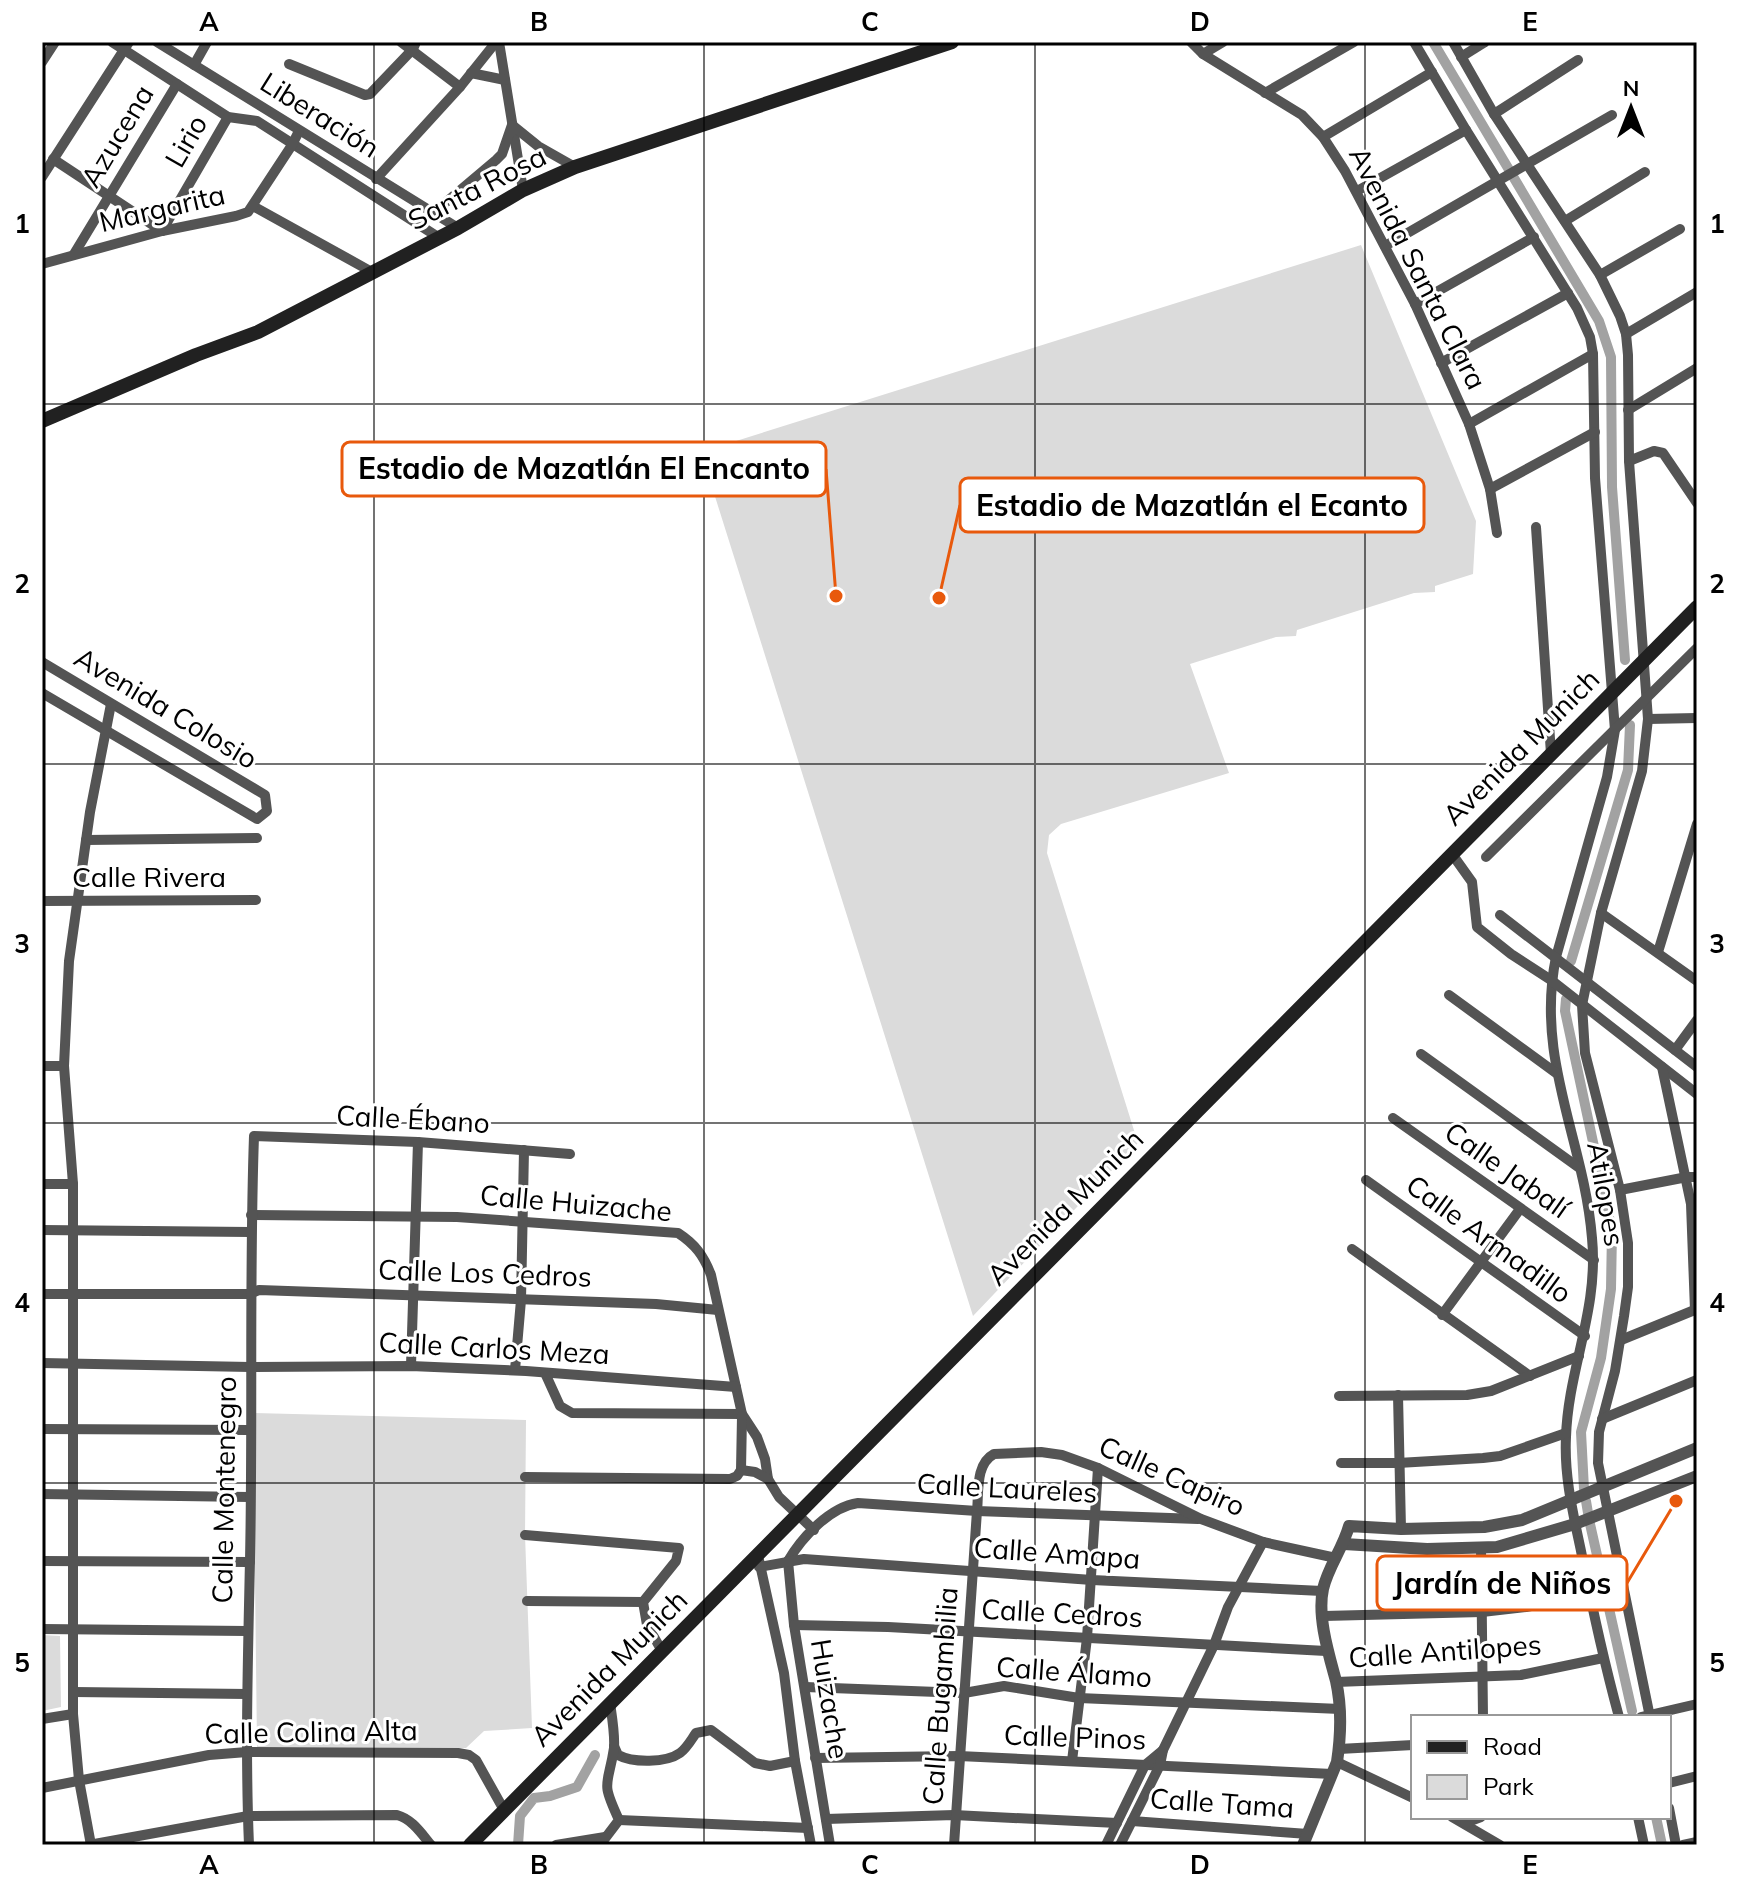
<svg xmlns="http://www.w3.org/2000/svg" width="1739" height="1887" font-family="Mulish,sans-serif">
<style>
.green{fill:#dbdbdb}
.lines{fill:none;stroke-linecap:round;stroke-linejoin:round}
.canal{stroke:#a2a2a2;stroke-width:10}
.minor{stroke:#545454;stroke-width:10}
.tertiary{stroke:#545454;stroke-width:12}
.secondary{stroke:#212121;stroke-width:14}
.grid{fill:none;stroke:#000;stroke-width:2;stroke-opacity:0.55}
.labels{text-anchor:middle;stroke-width:6;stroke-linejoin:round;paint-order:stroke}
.street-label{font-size:28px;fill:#000;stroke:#fff}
.leader{fill:none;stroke:#e8590c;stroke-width:3}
.callout-dot{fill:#e8590c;stroke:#fff;stroke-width:3}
.callout{fill:#fff;stroke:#e8590c;stroke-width:3}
.callout-label{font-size:30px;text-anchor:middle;font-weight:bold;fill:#000}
.neatline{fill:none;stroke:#000;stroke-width:3}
.grid-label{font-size:26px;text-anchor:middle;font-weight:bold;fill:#000}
</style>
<rect width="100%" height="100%" fill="#fff"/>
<g class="green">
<polygon points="1361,245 1476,521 1473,574 1435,586 1435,592 1414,593 1297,630 1296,636 1276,637 1190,664 1229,773 1061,824 1049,835 1047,853 1138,1143 973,1316 701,452"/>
<polygon points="253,1413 526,1420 525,1535 532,1728 484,1731 466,1748 257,1747"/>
<polygon points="42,1635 60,1636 61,1707 42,1711"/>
</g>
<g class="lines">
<g class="canal">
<polyline points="1433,42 1599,321 1611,357 1612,487 1625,660"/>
<polyline points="1571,961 1628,770 1630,725"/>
<polyline points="1566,999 1565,1011 1612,1231 1611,1289 1601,1358 1581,1432 1584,1489"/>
<polyline points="1586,1501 1588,1513"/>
<polyline points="1590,1524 1632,1711"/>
<polyline points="1656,1817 1662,1845"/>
<polyline points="518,1845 520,1816 534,1798 550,1796 577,1787 595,1755"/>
</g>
<g class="minor">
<polyline points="112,42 228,117 257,121 438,237"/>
<polyline points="157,42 458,228"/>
<polyline points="401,42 460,87"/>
<polyline points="499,42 523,190"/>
<polyline points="1191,42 1203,54 1302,115 1323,137 1345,171 1415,304 1469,424 1490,489 1497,533"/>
<path d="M1414 42 1466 130 1577 308 1590 337 1593 354 1595 478 1615 730 1607 777 1556 957C1535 1059 1584 1140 1592 1238 1599 1310 1568 1369 1566 1437 1564 1476 1573 1513 1581 1551 1592 1607 1604 1662 1619 1717"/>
<polyline points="1453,42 1494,114 1600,275 1620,316 1626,334 1628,355 1629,461 1648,719 1642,771 1601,913 1582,1005 1585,1053 1620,1190 1628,1243 1628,1287 1624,1316 1615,1371 1599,1432 1598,1463 1650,1717"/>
<polyline points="1203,54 1223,42"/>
<polyline points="1461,57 1485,42"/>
<polyline points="42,62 55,42"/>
<polyline points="289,64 365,95 370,94 413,49 416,42"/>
<polyline points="194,65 207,42"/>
<polyline points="471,73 505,80"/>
<polyline points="1265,93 1354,42"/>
<polyline points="1494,114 1578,60"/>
<polyline points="1323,137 1432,72"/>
<polyline points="53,159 162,231 228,117"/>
<polyline points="42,177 129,42"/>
<polyline points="376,179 460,87 496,42"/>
<polyline points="1357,191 1466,130"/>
<polyline points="253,206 372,272"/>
<polyline points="432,214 496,160 502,154 512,125 538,146 575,167"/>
<polyline points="1565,221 1645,172"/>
<polyline points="1385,246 1612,115"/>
<polyline points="74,254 177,84"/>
<polyline points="42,264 162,231 236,216 248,212 292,145 299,131"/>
<polyline points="1600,275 1680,229"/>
<polyline points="1415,304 1534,237"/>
<polyline points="1626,334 1697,292"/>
<polyline points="1441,363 1568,293"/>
<polyline points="1628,410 1697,368"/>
<polyline points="1469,424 1593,354"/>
<polyline points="1629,461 1654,451 1663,453 1697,503"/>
<polyline points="1490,489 1595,432"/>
<polyline points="1536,527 1551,754"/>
<polyline points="42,662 265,795 267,811 257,819 42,693"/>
<polyline points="1648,719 1697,718"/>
<polyline points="86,840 257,838"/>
<polyline points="1452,854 1472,882 1477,927 1511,954 1551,980 1697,1094"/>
<polyline points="1486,857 1697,648"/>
<polyline points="42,901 256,900"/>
<polyline points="1601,913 1697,981"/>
<polyline points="1500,915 1697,1067"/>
<polyline points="1658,952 1697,824"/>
<polyline points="1449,995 1556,1073"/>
<polyline points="1675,1050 1697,1020"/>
<polyline points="1421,1054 1578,1167"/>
<polyline points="42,1066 64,1066"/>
<polyline points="1662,1067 1691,1204 1695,1310"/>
<polyline points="1393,1118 1594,1260"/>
<polyline points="1366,1180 1585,1336"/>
<polyline points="42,1184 73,1184"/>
<polyline points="1620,1190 1687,1177 1697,1177"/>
<path d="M251 1215 457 1217 678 1233C695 1244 704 1256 711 1275L742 1414 757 1437 765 1459 768 1479 779 1497 814 1530"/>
<polyline points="42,1230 250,1232"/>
<polyline points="1352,1249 1530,1376"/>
<polyline points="42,1294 249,1294 259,1290 656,1304 718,1310"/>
<polyline points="1442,1315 1520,1209"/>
<polyline points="1621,1340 1697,1309"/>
<polyline points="42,1363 250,1367 411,1366 526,1371 736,1387"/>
<polyline points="411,1366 418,1142"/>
<polyline points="515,1370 521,1300 524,1150"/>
<polyline points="545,1373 560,1406 572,1413 742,1414"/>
<polyline points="1398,1395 1401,1529"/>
<polyline points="1339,1396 1467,1395 1491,1391 1579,1356"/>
<polyline points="1602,1419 1697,1380"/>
<polyline points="42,1429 250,1430"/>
<polyline points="1341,1463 1398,1463 1483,1458 1500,1456 1566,1433"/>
<polyline points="741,1470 755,1472 768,1479"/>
<polyline points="525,1477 730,1479 737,1476 741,1470 742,1416"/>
<polyline points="42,1494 249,1497"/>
<polyline points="525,1535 679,1548 676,1561 643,1602 647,1625 662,1651"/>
<polyline points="1481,1548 1483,1717"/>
<polyline points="759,1560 784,1673 795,1761 811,1845"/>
<polyline points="42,1561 250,1562"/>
<path d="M788 1561C802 1537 830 1507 858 1503L977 1511 1198 1519"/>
<polyline points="788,1561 794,1625 830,1845"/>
<polyline points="759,1567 804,1559 1092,1580 1322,1591"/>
<polyline points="527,1601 643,1602"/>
<polyline points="1324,1616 1482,1612 1526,1607 1589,1594"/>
<polyline points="794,1625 888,1627 1326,1651"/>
<polyline points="42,1629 247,1631"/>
<polyline points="1336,1682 1521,1675 1603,1658"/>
<polyline points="805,1687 964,1693 1004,1686 1079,1698 1340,1709"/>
<polyline points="74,1692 247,1694"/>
<polyline points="1641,1717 1697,1704"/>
<polyline points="42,1719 73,1714"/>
<path d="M614 1746 618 1755C633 1763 666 1763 680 1753 687 1748 691 1740 696 1733L711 1730 755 1763 770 1766 795 1761"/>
<polyline points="1339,1749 1413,1745"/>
<polyline points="815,1758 959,1756 1332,1774"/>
<polyline points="1072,1761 1087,1638 1098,1468"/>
<polyline points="1337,1762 1413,1798"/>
<polyline points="1669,1783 1697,1776"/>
<polyline points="42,1788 209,1755 247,1752 458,1753 469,1755 476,1760 504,1810"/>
<polyline points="1669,1808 1676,1845"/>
<polyline points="1452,1817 1500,1845"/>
<polyline points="1638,1817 1644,1845"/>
<polyline points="826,1819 954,1815 1117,1823"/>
<polyline points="619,1820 808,1828"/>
<polyline points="1132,1821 1308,1834"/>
<polyline points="1465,1823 1481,1817"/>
<path d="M89 1845 248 1816 397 1815C412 1819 421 1833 431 1845"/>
<polyline points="91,1845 79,1780 73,1714 73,1184 64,1066 69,961 90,812 111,704"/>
<path d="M249 1845C245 1750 248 1655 250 1560 253 1419 249 1277 254 1136L418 1142 570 1154"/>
<polyline points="556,1845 605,1837"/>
<path d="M600 1845 619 1820C600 1779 608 1788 614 1748 615 1734 612 1717 610 1703"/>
<path d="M954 1845 977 1511C979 1493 975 1464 994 1454L1041 1452 1062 1455 1098 1468 1201 1519 1263 1542 1336 1558"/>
<polyline points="1106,1845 1145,1765 1163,1750"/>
<polyline points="1120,1845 1160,1765 1163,1750 1214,1645 1228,1607 1263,1542"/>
<polyline points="1683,1845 1697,1842"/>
</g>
<g class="tertiary">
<polyline points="1344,1544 1427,1549 1497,1547 1575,1524 1697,1476"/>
<path d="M1303 1845 1337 1762C1341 1735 1342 1708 1336 1681 1329 1655 1317 1617 1323 1589 1328 1567 1343 1548 1349 1526L1401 1529 1484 1527 1522 1520 1697 1448"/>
</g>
<g class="secondary">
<polyline points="42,421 196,355 258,332 458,228 523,190 575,167 952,42"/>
<polyline points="470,1845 1697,607"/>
</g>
</g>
<path class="grid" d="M374 42V1845M704 42V1845M1035 42V1845M1365 42V1845M42 404H1697M42 764H1697M42 1123H1697M42 1483H1697"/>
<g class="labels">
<g class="street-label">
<text transform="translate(320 115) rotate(32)" y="10">Liberación</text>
<text transform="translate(117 136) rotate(-59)" y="10">Azucena</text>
<text transform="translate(186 141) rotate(-60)" y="10">Lirio</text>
<text transform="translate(477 188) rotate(-27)" y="10">Santa Rosa</text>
<text transform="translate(162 208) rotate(-13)" y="10">Margarita</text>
<text transform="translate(1418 268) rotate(63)" y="10">Avenida Santa Clara</text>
<text transform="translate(166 708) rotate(31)" y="10">Avenida Colosio</text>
<text transform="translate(1521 747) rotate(-45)" y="10">Avenida Munich</text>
<text x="149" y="887">Calle Rivera</text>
<text transform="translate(413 1119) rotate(3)" y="10">Calle Ébano</text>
<text transform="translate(1507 1170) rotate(35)" y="10">Calle Jabalí</text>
<text transform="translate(1606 1194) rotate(80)" y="10">Atilopes</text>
<text transform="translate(576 1203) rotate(5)" y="10">Calle Huizache</text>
<text transform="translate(1065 1207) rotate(-45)" y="10">Avenida Munich</text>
<text transform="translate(1489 1239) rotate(36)" y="10">Calle Armadillo</text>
<text transform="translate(485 1273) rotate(2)" y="10">Calle Los Cedros</text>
<text transform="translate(494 1348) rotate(3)" y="10">Calle Carlos Meza</text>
<text transform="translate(1172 1476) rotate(24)" y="10">Calle Capiro</text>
<text transform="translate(1007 1488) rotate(3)" y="10">Calle Laureles</text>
<text transform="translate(224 1490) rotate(-89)" y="10">Calle Montenegro</text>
<text transform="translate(1057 1553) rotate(4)" y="10">Calle Amapa</text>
<text transform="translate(1062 1613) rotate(3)" y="10">Calle Cedros</text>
<text transform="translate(1445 1651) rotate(-4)" y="10">Calle Antilopes</text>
<text transform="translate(609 1668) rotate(-45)" y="10">Avenida Munich</text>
<text transform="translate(1074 1672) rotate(4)" y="10">Calle Álamo</text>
<text transform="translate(940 1696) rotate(-86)" y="10">Calle Bugambilia</text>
<text transform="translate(830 1699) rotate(81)" y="10">Huizache</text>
<text transform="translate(311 1732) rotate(-1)" y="10">Calle Colina Alta</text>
<text transform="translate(1075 1737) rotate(2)" y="10">Calle Pinos</text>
<text transform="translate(1222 1803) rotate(4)" y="10">Calle Tama</text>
</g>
</g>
<path class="leader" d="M836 596L826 469M939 598L960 505M1676 1501L1627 1583"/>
<g class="callout-dot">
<circle cx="836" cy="596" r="8"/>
<circle cx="939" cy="598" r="8"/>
<circle cx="1676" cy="1501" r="8"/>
</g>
<g class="callout">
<rect x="342" y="442" width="484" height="54" rx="8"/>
<rect x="960" y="478" width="464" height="54" rx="8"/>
<rect x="1377" y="1556" width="250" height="54" rx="8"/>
</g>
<g class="callout-label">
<text x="584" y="479">Estadio de Mazatlán El Encanto</text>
<text x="1192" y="516">Estadio de Mazatlán el Ecanto</text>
<text x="1502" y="1594">Jardín de Niños</text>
</g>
<rect width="1739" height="1887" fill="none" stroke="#ffffff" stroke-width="88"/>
<rect x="1411" y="1715" width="260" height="104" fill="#ffffff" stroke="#999999" stroke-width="2"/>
<rect x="1427" y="1741" width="40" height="12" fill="#212121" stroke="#999999" stroke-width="2"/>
<text x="1483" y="1755" font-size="24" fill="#000000">Road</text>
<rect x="1427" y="1775" width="40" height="24" fill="#dbdbdb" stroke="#999999" stroke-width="2"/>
<text x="1483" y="1795" font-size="24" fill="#000000">Park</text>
<g transform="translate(1631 108)" stroke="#ffffff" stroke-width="6" paint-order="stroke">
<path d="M0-6L14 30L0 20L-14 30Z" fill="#000000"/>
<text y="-12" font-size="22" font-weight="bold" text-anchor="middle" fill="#000000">N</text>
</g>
<rect x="44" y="44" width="1651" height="1799" class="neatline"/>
<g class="grid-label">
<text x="209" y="31">A</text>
<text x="539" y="31">B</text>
<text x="870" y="31">C</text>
<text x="1200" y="31">D</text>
<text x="1530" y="31">E</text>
<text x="22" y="233">1</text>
<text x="1717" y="233">1</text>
<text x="22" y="593">2</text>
<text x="1717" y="593">2</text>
<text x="22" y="953">3</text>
<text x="1717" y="953">3</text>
<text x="22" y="1312">4</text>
<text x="1717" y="1312">4</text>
<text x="22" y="1672">5</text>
<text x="1717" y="1672">5</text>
<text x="209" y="1874">A</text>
<text x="539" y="1874">B</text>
<text x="870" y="1874">C</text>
<text x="1200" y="1874">D</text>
<text x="1530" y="1874">E</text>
</g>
</svg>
